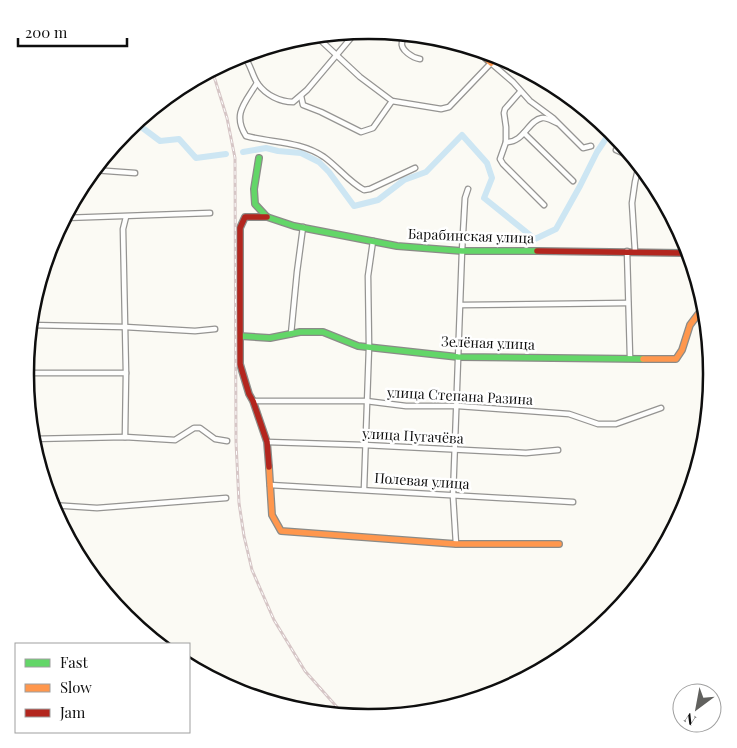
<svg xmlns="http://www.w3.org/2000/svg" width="737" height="748" font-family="'Playfair Display',serif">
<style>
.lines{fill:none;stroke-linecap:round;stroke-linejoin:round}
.river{stroke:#cde6f3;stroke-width:6}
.street-casing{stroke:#959492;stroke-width:7}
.fast-casing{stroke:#8b8b88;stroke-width:8}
.slow-casing{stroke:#8b8b88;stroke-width:8}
.jam-casing{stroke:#8b8b88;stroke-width:8}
.street{stroke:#fefefd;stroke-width:4.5}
.fast{stroke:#63d668;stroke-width:5.5}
.slow{stroke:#ff974d;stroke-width:5.5}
.jam{stroke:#b3261e;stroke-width:5.5}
.rail-casing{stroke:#d6c6c6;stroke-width:3}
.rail{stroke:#fff;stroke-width:1;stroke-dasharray:4;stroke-linecap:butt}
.labels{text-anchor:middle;stroke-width:5;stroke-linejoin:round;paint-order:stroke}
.street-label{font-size:14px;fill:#0e0e0e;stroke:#fff}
.rim{fill:none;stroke:#0e0e0e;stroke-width:2.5}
</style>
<rect width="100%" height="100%" fill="#fbfaf4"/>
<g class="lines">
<g class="river">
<polyline points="136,123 160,141 179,139 196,158 226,154"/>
<polyline points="243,152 266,148 278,151 301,153 319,162 329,172 354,206 378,200 404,180 426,172 462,135 487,163 492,178 484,198 535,239 556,229 580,186 597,152 611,131"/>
</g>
<defs>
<g id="street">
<path d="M407 34C405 37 403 39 402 42 400 50 413 58 420 59"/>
<polyline points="316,36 360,77 392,101 441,109 449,107 491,63 513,82 530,101 553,118 583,148 591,146"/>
<path d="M243 55C251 64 252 76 258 84 266 95 280 102 293 102L307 90 356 32"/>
<path d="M257 83C245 103 232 114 246 136 273 143 300 141 324 157 338 167 349 182 364 190L370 189 415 168"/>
<polyline points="520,92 505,109 504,113 506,127 506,142 500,159 503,164 544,205"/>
<polyline points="301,96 303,105 321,112 361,132 373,128 392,101"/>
<polyline points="524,133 573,181"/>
<path d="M506 142C524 143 528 120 542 118 547 117 552 121 557 123"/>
<polyline points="616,150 632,157"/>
<polyline points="93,170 135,173"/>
<polyline points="64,218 210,213"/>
<polyline points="70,218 70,207"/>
<polyline points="627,251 630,357"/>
<polyline points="635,251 632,203 635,182 639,165"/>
<polyline points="461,305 628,303"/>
<polyline points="30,325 125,327 195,331 215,329"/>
<polyline points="291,334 297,272 303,227"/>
<polyline points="25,373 126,373"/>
<polyline points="253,401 366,401 406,406 458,406 569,414 598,424 616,424 661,408"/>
<polyline points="125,437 126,373 123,229 126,217"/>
<polyline points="31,439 125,437 175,440 194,428 200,428 215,439 227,441"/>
<polyline points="267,442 364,445 526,453 558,450"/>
<polyline points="270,485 573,502"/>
<polyline points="364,489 369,347 368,276 373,241"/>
<polyline points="51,505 97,508 226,498"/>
<polyline points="456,544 453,496 462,251 465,198 468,189"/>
</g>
<g id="fast">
<polyline points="259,158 254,189 255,204 267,217 294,226 397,246 462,251 537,251"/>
<polyline points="240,336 270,338 300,332 323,332 358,346 458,357 643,359"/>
</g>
<g id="slow">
<polyline points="476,49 491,63 497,56"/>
<polyline points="643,359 676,359 682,350 690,325 705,305"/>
<polyline points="269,467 272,515 281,531 456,544 559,544"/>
</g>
<g id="jam">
<polyline points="267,217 245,217 240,228 240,364 249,394 253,401 267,442 269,467"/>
<polyline points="537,251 683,253 693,268 696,277"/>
</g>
</defs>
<use href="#street" class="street-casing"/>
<use href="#fast" class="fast-casing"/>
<use href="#slow" class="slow-casing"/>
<use href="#jam" class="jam-casing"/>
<use href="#street" class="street"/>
<use href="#fast" class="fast"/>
<use href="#slow" class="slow"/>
<use href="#jam" class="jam"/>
<defs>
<polyline id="rail" points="212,70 227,118 235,158 236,442 239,503 244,536 252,570 274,620 305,671 344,715"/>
</defs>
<use href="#rail" class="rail-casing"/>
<use href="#rail" class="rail"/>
</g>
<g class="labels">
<g class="street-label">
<text transform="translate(471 236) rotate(2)" y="5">Барабинская улица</text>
<text transform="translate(488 343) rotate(2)" y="5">Зелёная улица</text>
<text transform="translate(460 396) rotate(3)" y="5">улица Степана Разина</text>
<text transform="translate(413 436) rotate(3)" y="5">улица Пугачёва</text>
<text transform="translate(422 481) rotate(4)" y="5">Полевая улица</text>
</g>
</g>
<path d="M0 0H737V748H0ZM368 39H369A334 334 0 0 1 703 373V375A334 334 0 0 1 369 709H368A334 334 0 0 1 34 375V373A334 334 0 0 1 368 39Z" fill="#fff" fill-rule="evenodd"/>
<path class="rim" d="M368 39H369A334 334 0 0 1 703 373V375A334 334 0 0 1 369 709H368A334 334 0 0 1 34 375V373A334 334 0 0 1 368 39Z"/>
<rect x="15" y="643" width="175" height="90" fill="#ffffff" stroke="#9f9f9f"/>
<rect x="25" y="659" width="25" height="8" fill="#63d668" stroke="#9f9f9f"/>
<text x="60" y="668" font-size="15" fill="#0e0e0e">Fast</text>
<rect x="25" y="684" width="25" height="8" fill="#ff974d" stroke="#9f9f9f"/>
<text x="60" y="693" font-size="15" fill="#0e0e0e">Slow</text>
<rect x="25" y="709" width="25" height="8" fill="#b3261e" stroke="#9f9f9f"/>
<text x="60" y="718" font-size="15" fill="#0e0e0e">Jam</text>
<g transform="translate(697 708) rotate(212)"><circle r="24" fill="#ffffff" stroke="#9f9f9f"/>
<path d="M0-4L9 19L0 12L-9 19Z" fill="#61615e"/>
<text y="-8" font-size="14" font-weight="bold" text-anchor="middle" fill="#0e0e0e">N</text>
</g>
<path d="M18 38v8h109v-8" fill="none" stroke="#0e0e0e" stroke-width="2.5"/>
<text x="25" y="38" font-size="15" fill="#0e0e0e" stroke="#ffffff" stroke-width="4" paint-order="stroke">200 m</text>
</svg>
